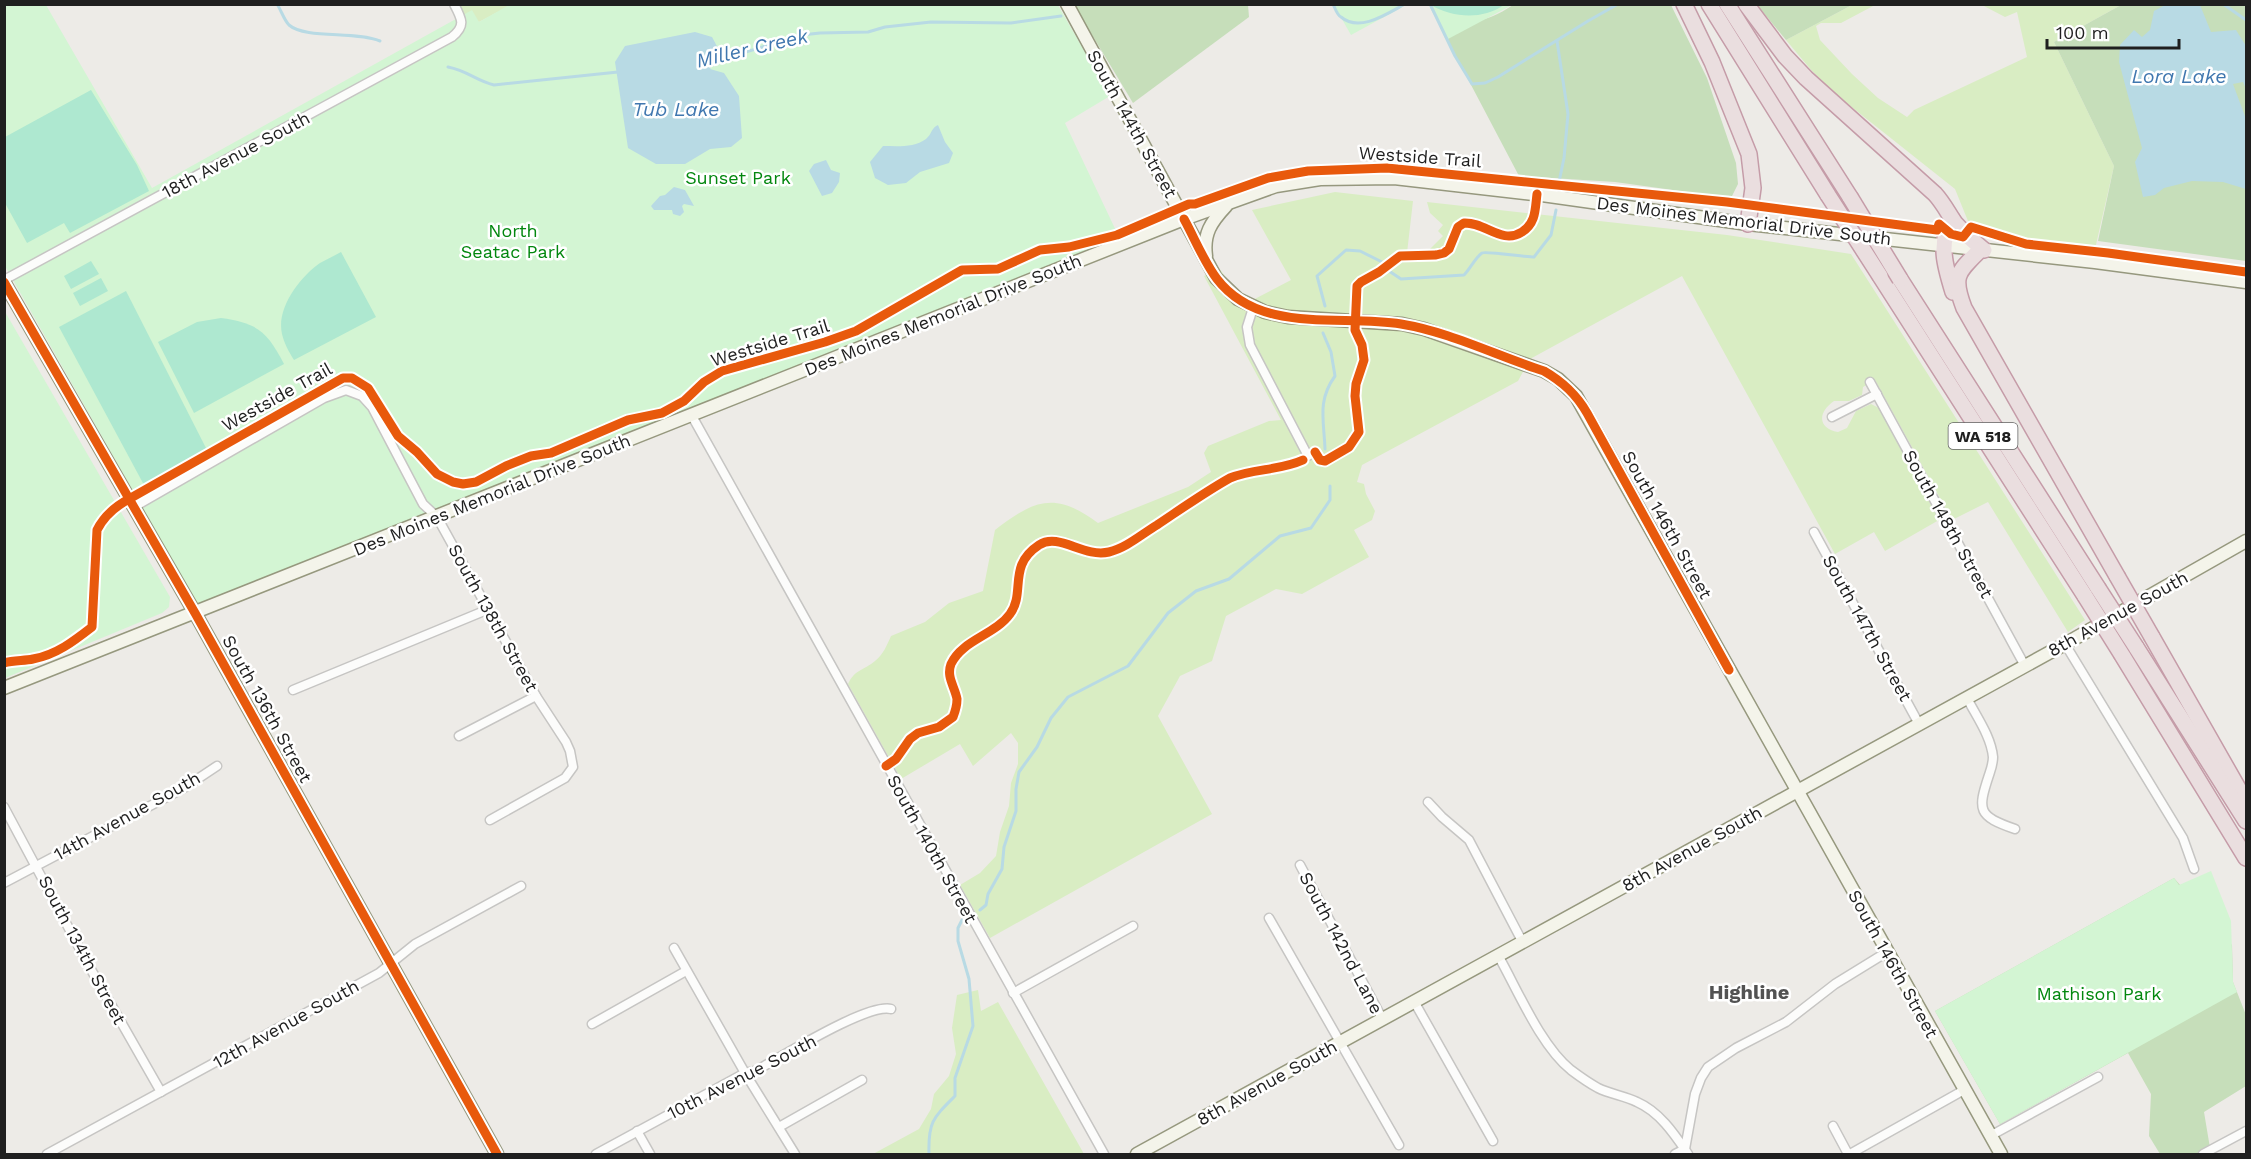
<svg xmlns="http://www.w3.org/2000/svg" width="2251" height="1159" font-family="'Work Sans',sans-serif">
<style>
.grass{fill:#d9edc3}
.forest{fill:#c6deba}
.park{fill:#d3f5d3}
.pitch{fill:#aee8d0}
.water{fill:#b8dae4}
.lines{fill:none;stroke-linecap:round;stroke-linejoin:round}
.stream{stroke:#b8dae4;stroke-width:3}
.street-casing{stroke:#c6c5c3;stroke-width:11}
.secondary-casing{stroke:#96987e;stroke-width:15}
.highway-casing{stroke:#c59ca8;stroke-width:18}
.street{stroke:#fcfcfb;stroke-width:8}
.secondary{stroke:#f4f4ea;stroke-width:12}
.highway{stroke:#eadedf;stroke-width:15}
.highway-bridge-casing{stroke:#c59ca8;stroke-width:18;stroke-linecap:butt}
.highway-bridge{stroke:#eadedf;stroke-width:15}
.cycleway-casing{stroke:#fff;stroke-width:13}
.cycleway{stroke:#e8590c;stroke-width:9}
.labels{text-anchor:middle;stroke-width:5;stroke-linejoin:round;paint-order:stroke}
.shield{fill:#fff;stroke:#626262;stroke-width:1.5}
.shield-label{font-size:16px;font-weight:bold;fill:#1f1f1f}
.street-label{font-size:18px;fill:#1f1f1f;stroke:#fff}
.park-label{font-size:18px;fill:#02870e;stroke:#fff}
.water-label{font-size:20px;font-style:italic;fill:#4077af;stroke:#fff}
.neighbourhood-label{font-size:20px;font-weight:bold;fill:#525252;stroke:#fff}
</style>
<rect width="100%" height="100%" fill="#edebe7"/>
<g class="grass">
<polygon points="458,5 511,5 479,22 463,14"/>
<polygon points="1852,5 1875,5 1841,23 1821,23 1816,26 1820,40 1852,74 1878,98 1907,117 1914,110 2027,57 2017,12 2005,17 1982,5 2121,5 2054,42 2114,166 2095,249 2007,235 1970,226 1955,189 1839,97 1812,71 1786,40"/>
<path d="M1335 192 1413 201 1407 253H1426L1443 236 1438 231 1443 225 1430 213 1427 202 1727 235 1851 254 2085 620 2068 632 1988 502 1952 520 1875 380 1863 387 1862 395 1849 401H1834C1818 412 1817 428 1838 432L1847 428 1856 411 1871 404 1879 408 1939 520 1885 551 1874 532 1835 554 1682 276 1530 359 1518 381 1362 465 1357 482 1364 484 1366 494 1375 511 1372 520 1354 530 1369 557 1302 594 1276 589 1226 616 1212 661 1180 676 1158 716 1212 814 990 938 960 885 980 873 996 856 1000 832 1009 806 1011 783 1018 764V743L1011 733 973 766 960 744 901 779 848 684C855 669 863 671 875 661 883 655 887 645 891 636L925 622 949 603 983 591 995 530C1034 500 1055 491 1098 523L1188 487 1211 472 1204 453 1208 446 1269 421 1281 420 1204 276 1219 268 1245 304 1291 280 1252 210Z"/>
<polygon points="978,990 981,1011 998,1002 1084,1154 873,1154 919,1129 931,1109 934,1094 949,1076 956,1054 952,1028 957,995"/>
</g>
<g class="forest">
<polygon points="1074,5 1248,5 1249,17 1133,103"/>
<path d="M1513 5H1671L1707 78 1736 163 1738 184 1731 198 1615 182 1519 176 1430 7C1437 11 1445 17 1452 19 1474 26 1495 17 1513 5Z"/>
<polygon points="1757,5 1852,5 1786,40"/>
<polygon points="2121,5 2246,5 2246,261 2098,241 2114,166 2054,42"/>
<polygon points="2174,878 2232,945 2233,982 2246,1015 2246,1086 2204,1112 2211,1154 2160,1154 2149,1136 2151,1094 2128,1053 2000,1124 1935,1011"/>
</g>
<g class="park">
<polygon points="511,4 1058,5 1110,96 1065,123 1119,237 199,607 5,266 4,5 46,5 152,188 472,10 479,22"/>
<polygon points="1334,5 1406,5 1351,35"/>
<polygon points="1429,5 1512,5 1448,39"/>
<polygon points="4,310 170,597 169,607 162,613 5,678"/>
<polygon points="2211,871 2231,921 2233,982 2237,992 2000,1124 1935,1011 2174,878 2179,885"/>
</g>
<g class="pitch">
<path d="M1431 5H1504C1482 20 1453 18 1431 5Z"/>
<polygon points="91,90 137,165 149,191 70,233 64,223 27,243 5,203 5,137"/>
<path d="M341 252 376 317 294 360C289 352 284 343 282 334 276 308 300 277 320 263 327 259 334 256 341 252Z"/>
<polygon points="91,261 99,274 71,289 64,276"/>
<polygon points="101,278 108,291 80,306 73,293"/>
<polygon points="126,291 207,450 144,485 59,327"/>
<path d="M221 318C257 323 267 331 284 364L194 413 158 342 197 322Z"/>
</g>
<g class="water">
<polygon points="2167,4 2200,5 2211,32 2236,30 2246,46 2246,89 2243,82 2233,84 2246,119 2246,189 2223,182 2192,181 2164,188 2155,195 2143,197 2135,162 2142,148 2119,62 2120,45 2134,30 2142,37 2150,30 2154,11"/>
<polygon points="695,32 712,37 719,50 710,69 724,73 739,96 742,138 731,147 710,149 685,164 656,164 628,148 615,62 625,46"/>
<path d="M938 125 945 142 953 153 949 163 920 172 906 183 888 185 875 178 870 162 883 146C897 146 914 148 926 139 932 134 931 128 938 125Z"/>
<polygon points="826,160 831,170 840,173 839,182 832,193 822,196 809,171 814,164"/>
<polygon points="674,187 685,190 694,206 684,204 682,206 684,212 680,216 673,214 672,210 654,210 651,206 660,196 665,195"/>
</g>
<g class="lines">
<g class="stream">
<path d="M277 4C281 10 284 20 289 25 305 39 356 31 380 41"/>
<path d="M1333 4C1335 8 1337 15 1341 17 1360 33 1388 13 1405 4"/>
<polyline points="1430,4 1455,56 1472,84 1485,83 1498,77 1588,21 1618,4"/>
<polyline points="2223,4 2246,20"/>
<polyline points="1557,41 1568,114 1564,158 1559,182"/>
<polyline points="711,60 723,59 802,35 820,33 868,32 885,27 931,22 1011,23 1061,16"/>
<path d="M448 67C468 71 475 80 494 85L618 72"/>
<path d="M1389 271 1401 279 1464 275C1470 269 1475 258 1482 253 1485 251 1525 257 1534 257L1551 235 1556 210"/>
<polyline points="1325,306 1317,276 1346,250 1360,251 1382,262"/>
<path d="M1323 333 1331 352 1335 376C1317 401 1324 420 1325 449"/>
<polyline points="980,910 986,905 988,894 1002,869 1004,847 1016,811 1016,789 1019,772 1037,747 1051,718 1068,697 1128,666 1168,613 1196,591 1229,579 1280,536 1311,528 1330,500 1330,486"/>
<path d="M929 1154C928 1122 933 1118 955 1096V1078L973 1026 969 979 958 941V928L962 920"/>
</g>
<defs>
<g id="street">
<path d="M4 280 452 37C466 26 462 19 454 4"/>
<polyline points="1253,308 1247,327 1250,345 1308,456"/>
<polyline points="1870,382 2025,666"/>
<polyline points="692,416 1104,1154"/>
<polyline points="1832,417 1877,394"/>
<polyline points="134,507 324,398 346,390 362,396 372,407 423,504 437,517 536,696 566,742 570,751 573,767 565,778 490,820"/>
<polyline points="1814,532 1919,724"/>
<polyline points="2065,644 2183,838 2194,869"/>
<polyline points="293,690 489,609"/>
<path d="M1967 698C1976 716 1991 736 1993 757 1993 764 1991 769 1989 775 1977 811 1978 816 2015 829"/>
<polyline points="459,736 536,696"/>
<polyline points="1428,802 1442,817 1469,840 1523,943"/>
<polyline points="4,807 89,966 161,1092"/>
<polyline points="1300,865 1383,1020"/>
<polyline points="4,883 184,788 217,766"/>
<polyline points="1269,918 1399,1145"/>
<polyline points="674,948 745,1073 795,1154"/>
<path d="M1499 957C1518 991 1541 1046 1571 1070 1579 1076 1589 1083 1598 1088 1610 1094 1625 1096 1637 1102 1660 1112 1675 1135 1688 1154"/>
<polyline points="1013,993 1133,926"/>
<polyline points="1415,1003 1493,1141"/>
<polyline points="592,1024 686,971"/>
<polyline points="1833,1126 1848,1154"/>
<polyline points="779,1127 862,1080"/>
<polyline points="637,1131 650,1154"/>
<polyline points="1990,1136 2098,1077"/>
<polyline points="47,1154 379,973 415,944 521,886"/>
<path d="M596 1154 745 1073 755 1071C780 1058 867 1003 891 1009"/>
<polyline points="1675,1154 1685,1149 1695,1094 1701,1078 1708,1067 1736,1048 1786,1022 1835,984 1887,952"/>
<polyline points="1850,1154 1964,1090"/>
<polyline points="2203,1154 2246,1131"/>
</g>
<g id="secondary">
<polyline points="1067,4 1216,278 1238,299 1265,312 1288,317 1402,324 1424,329 1544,371 1558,379 1576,396 2001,1154"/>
<path d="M1206 256C1203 234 1211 222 1226 206"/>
<polyline points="4,282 195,613 497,1154"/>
<polyline points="4,688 1184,219 1276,186 1320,179 1394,178 1542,195 1748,224 2095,262 2246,282"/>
<polyline points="1137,1154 2065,644 2246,541"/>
</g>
<g id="highway">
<polyline points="1684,4 1712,62 1749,154 1753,188 1748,224"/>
<polyline points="1709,4 1828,195"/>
<polyline points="1727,4 1850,197"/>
<path d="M1746 4 1785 56 1806 78 1935 194C1944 204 1948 213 1955 223 1964 233 1974 242 1984 250"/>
<path d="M1952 219C1938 244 1945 266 1953 292"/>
<path d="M1980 250C1957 273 1952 276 1964 308L2117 576"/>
<polyline points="1880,276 2085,596"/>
<polyline points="1900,279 2098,588"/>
<polyline points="2152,637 2246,802"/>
<polyline points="2136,647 2246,821"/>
<polyline points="2122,655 2246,858"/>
</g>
</defs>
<use href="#street" class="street-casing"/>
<use href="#secondary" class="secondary-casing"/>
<use href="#highway" class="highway-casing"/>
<use href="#street" class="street"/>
<use href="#secondary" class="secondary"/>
<use href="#highway" class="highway"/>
<defs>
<g id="highway-bridge">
<polyline points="1828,195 1880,276"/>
<polyline points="1850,197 1900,279"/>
<polyline points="2117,576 2152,637"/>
<polyline points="2098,588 2136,647"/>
<polyline points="2085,596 2122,655"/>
</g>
</defs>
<use href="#highway-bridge" class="highway-bridge-casing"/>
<use href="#highway-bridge" class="highway-bridge"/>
<defs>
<g id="cycleway">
<path d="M1184 219C1195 239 1204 262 1217 279 1260 335 1341 314 1401 324 1450 332 1497 356 1544 371 1563 382 1576 394 1587 413L1729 670"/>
<polyline points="4,282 195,613 497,1154"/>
<path d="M1315 452 1320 460 1325 461 1349 447 1359 432 1355 396 1356 384 1364 360 1362 345 1355 330 1357 286 1361 282 1379 272 1400 256 1436 255 1444 253 1449 249 1458 227 1464 223C1485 222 1502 245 1522 232 1536 223 1535 210 1537 194"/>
<path d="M4 663C14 660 24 661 33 659 56 655 74 641 92 627L97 530C104 516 116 506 129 499L343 378H352L368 388 398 436 417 452 437 474 453 482 463 484 476 482 506 466 531 456 551 453 628 420 662 413 684 401 704 382 722 371 825 342 856 331 962 270 998 269 1040 250 1069 247 1117 235 1189 204H1195L1268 178 1308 171 1387 168 1727 202 1937 230 1939 224 1951 234 1963 237 1971 227 2026 244 2108 253 2246 272"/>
<path d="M886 766 896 759 910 739 918 733 939 727 953 717C955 712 957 705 957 699 955 687 946 677 951 664 962 640 995 635 1010 614 1026 592 1007 566 1039 545 1059 532 1083 558 1109 552 1126 548 1142 534 1157 525 1181 509 1205 492 1230 478 1254 468 1279 471 1303 460"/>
</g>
</defs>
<use href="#cycleway" class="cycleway-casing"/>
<use href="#cycleway" class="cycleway"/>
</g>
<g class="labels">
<rect class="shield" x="1948.5" y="423" width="69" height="26" rx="4.5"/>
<g class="shield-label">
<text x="1983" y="442">WA 518</text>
</g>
<g class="street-label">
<text transform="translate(1132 124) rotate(61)" y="6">South 144th Street</text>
<text transform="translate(236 155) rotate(-28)" y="6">18th Avenue South</text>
<text transform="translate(1420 157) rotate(4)" y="6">Westside Trail</text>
<text transform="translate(1744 221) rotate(7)" y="6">Des Moines Memorial Drive South</text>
<text transform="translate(943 315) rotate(-22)" y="6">Des Moines Memorial Drive South</text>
<text transform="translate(770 343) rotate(-17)" y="6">Westside Trail</text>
<text transform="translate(277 397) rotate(-29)" y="6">Westside Trail</text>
<text transform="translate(492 495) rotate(-22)" y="6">Des Moines Memorial Drive South</text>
<text transform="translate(1948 524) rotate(61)" y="6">South 148th Street</text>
<text transform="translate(1667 525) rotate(61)" y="6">South 146th Street</text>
<text transform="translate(2118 614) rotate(-29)" y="6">8th Avenue South</text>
<text transform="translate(493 618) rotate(61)" y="6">South 138th Street</text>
<text transform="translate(1867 628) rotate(61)" y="6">South 147th Street</text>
<text transform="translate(267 709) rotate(61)" y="6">South 136th Street</text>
<text transform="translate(127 816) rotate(-29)" y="6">14th Avenue South</text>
<text transform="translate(932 849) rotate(61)" y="6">South 140th Street</text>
<text transform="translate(1692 849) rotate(-29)" y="6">8th Avenue South</text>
<text transform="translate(1341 943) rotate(62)" y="6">South 142nd Lane</text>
<text transform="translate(82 950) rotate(62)" y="6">South 134th Street</text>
<text transform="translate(1893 964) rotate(61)" y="6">South 146th Street</text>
<text transform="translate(286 1024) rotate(-29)" y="6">12th Avenue South</text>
<text transform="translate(742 1077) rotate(-27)" y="6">10th Avenue South</text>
<text transform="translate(1267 1083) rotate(-29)" y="6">8th Avenue South</text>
</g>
<g class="park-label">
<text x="738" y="184">Sunset Park</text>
<text x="513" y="237">North<tspan x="513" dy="21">Seatac Park</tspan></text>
<text x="2099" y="1000">Mathison Park</text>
</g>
<g class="water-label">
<text transform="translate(752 48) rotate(-13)" y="7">Miller Creek</text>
<text x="2179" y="83">Lora Lake</text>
<text x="676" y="116">Tub Lake</text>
</g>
<g class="neighbourhood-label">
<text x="1749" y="999">Highline</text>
</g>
</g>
<rect width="2251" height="1159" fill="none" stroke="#1f1f1f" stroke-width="12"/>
<path d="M2047 39v9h132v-9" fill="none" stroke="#1f1f1f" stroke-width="3"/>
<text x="2056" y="39" font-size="18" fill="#1f1f1f" stroke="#ffffff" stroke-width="4.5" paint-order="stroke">100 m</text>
</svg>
